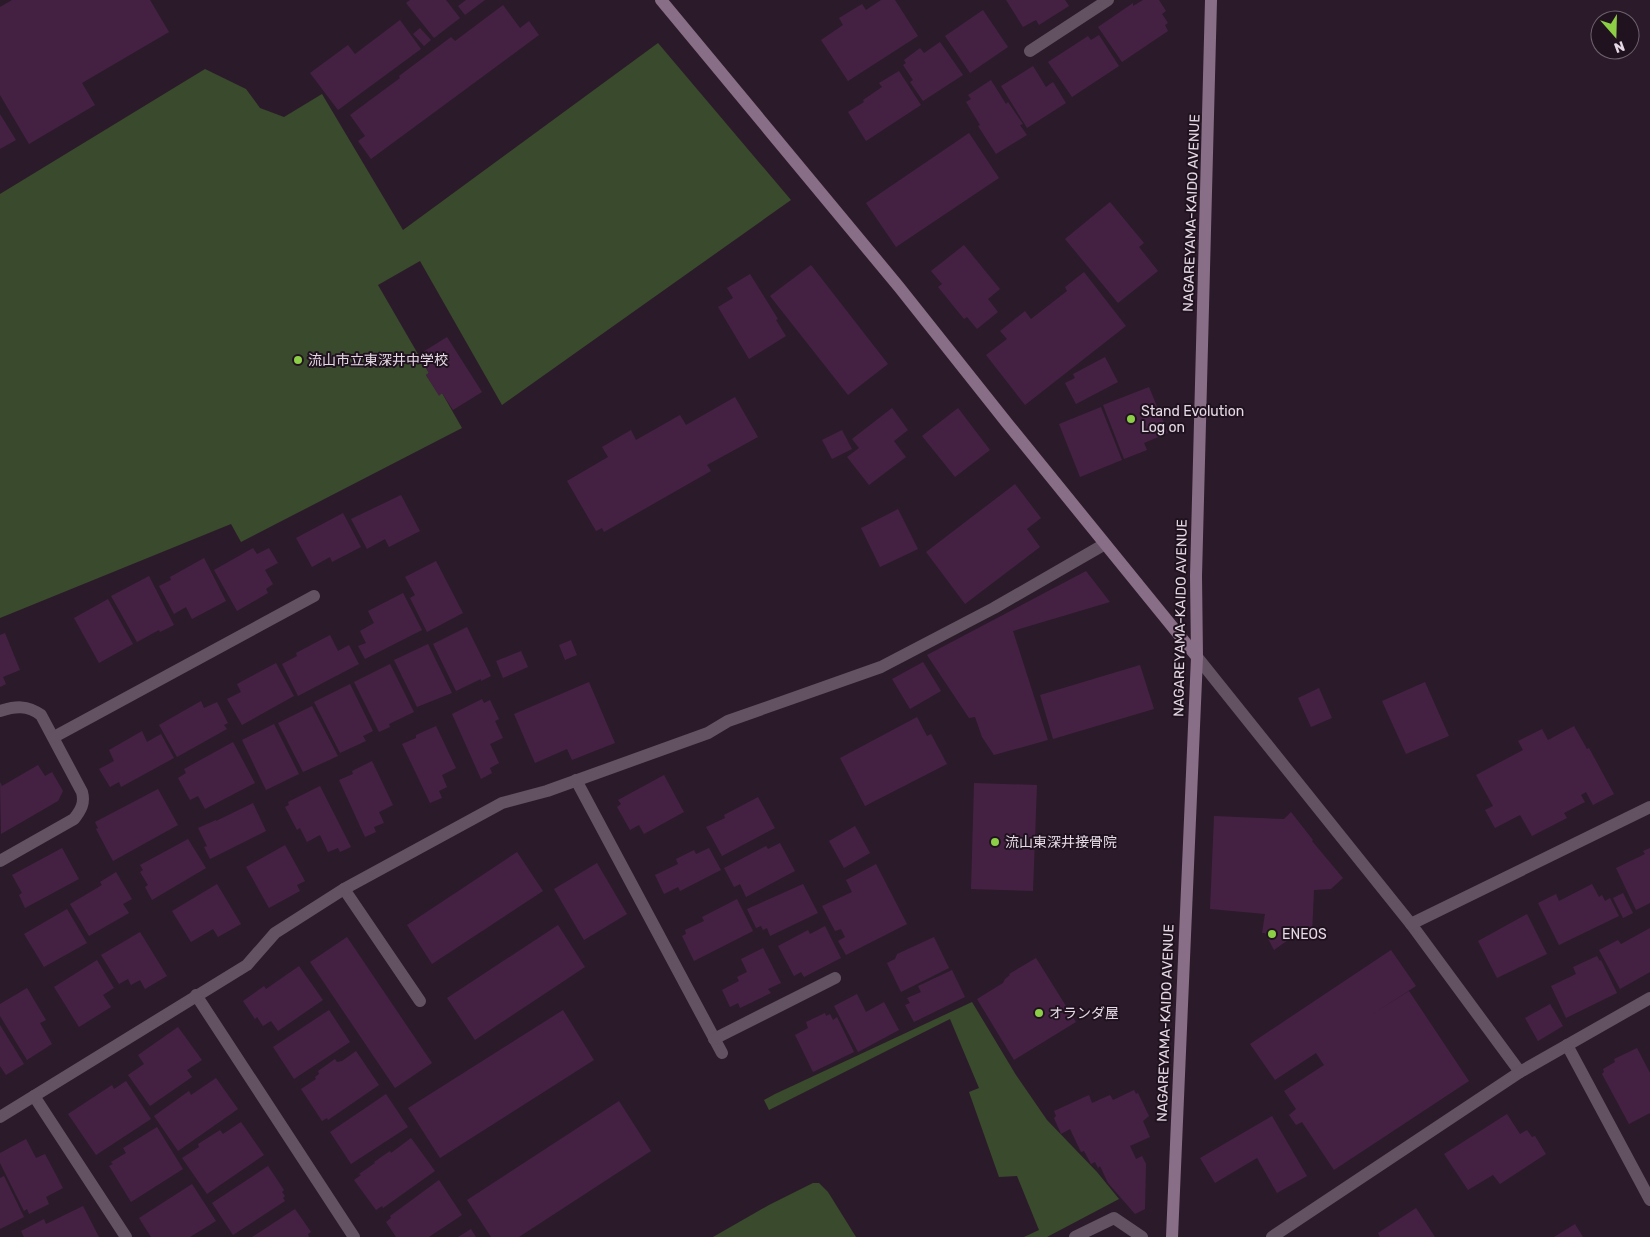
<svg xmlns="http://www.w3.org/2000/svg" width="1650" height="1237" font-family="Rubik,'Noto Sans JP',sans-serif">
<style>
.green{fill:#3a4a2d}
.building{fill:#442143}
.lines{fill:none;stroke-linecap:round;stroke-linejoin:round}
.street{stroke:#635262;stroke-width:12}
.secondary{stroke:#896e87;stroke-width:12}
.poi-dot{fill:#8cce46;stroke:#211220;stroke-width:2}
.labels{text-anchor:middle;stroke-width:4;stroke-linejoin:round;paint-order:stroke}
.street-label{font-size:14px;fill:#e4d9e4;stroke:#211220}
.poi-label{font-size:14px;fill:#e4d9e4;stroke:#211220;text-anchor:start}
</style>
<rect width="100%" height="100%" fill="#2b1b2a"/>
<g class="green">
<polygon points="658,43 791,200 502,405 420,261 378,285 429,373 426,375 439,395 442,393 462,428 241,542 231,524 0,618 0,194 205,69 246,89 260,108 284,117 322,94 403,230"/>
<polygon points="972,1002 1016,1075 1047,1120 1097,1172 1119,1199 1047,1237 1024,1237 1039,1230 1017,1176 999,1177 969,1092 979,1088 950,1019 769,1110 764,1100 775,1094"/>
<polygon points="813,1183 819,1183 828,1192 856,1237 713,1237 769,1205"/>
</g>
<g class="building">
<polygon points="12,0 150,0 169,32 82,83 95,105 29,144 0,95 0,7"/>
<polygon points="410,0 446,0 460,18 434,38 406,3"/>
<polygon points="466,0 485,0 465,15 458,6"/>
<polygon points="881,0 895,0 918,36 848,81 821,40 843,25 839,18 862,4 866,10"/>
<polygon points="1006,0 1065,0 1069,6 1039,25 1036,20 1023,27"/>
<polygon points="1143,0 1159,0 1166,11 1162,14 1168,23 1165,25 1168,31 1122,62 1098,27 1133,3 1133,6"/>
<polygon points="503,5 520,28 529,21 539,35 371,159 358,141 365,136 350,115 400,78 399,76 451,37 455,41"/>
<polygon points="983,10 1008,47 970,73 945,36"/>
<polygon points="400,20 421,49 338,110 310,73 348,45 355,54"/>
<polygon points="420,28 431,40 424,46 413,34"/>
<polygon points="1099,35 1119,66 1072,97 1048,62 1088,36 1091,40"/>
<polygon points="940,42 963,75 923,101 910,82 913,80 903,65 906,63 904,60 920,48 924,53"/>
<polygon points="1033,66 1046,87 1053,82 1066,103 1027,128 1001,86"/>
<polygon points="899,71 921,105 866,141 848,112 864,102 863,100 882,87 879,83"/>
<polygon points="991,80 1006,104 1008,102 1023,124 1020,125 1027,135 996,154 978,126 980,125 966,102 971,99 968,95"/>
<polygon points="0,114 16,140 0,149"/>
<polygon points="969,133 999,178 896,247 866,203"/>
<polygon points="1110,202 1144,243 1139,247 1158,271 1118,303 1065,239"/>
<polygon points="964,245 1000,289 988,299 998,312 977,329 967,317 964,319 938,287 942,284 931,271"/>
<polygon points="811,265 888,364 848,395 770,296"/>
<polygon points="1084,272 1126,326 1025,405 986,355 1007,339 1000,331 1025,311 1031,319 1067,291 1065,287"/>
<polygon points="750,274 778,319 776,320 786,336 749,359 718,307 733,298 727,288"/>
<polygon points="447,337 482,392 453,410 442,393 439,396 426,375 429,373 418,355"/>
<polygon points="1105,357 1118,382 1076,404 1065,383 1075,378 1073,374"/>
<polygon points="1149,387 1168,433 1144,443 1147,450 1124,459 1103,405"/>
<polygon points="735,397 758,437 707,465 711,471 604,532 602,528 596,531 567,481 608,457 602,447 631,430 636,440 680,415 686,425"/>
<polygon points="1101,407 1122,460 1080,477 1059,424"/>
<polygon points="892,408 908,430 894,441 906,457 869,485 847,457 859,448 852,439"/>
<polygon points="958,408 990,450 955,477 922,436"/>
<polygon points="842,430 852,449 832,459 822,440"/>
<polygon points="1015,484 1041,518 1027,529 1040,547 965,604 926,552"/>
<polygon points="401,495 420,531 389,547 385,539 367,549 351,519"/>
<polygon points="898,509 918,549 880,567 861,528"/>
<polygon points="343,513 361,547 332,562 330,557 312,567 296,538"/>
<polygon points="253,548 257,554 269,548 278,563 265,570 273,584 266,589 268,593 237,611 214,570"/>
<polygon points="204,558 226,601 192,619 186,607 174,614 159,586 171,580 170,577"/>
<polygon points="436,561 463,613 427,632 410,598 415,595 405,577"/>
<polygon points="1086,571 1110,602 1013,631 1048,740 994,755 982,737 975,717 969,718 927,655"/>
<polygon points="149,576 174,625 160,632 159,630 137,642 111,596"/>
<polygon points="403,593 422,630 365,659 358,646 366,643 360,631 374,623 368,611"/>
<polygon points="108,599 133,644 99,663 74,618"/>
<polygon points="467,627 491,676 481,681 481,679 456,691 433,644"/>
<polygon points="5,633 20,670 3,677 6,684 0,687 0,635"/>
<polygon points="330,635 338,651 349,645 359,664 298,696 282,664 297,656 296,653"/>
<polygon points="571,640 577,655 565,660 559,645"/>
<polygon points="428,644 452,693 417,707 394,660"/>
<polygon points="521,651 528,667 503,678 496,661"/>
<polygon points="923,662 941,691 910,709 892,679"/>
<polygon points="276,663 294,696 242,725 227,699 241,692 237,684"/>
<polygon points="390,664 414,712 389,724 390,727 379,732 354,682"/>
<polygon points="1140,665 1154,709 1053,739 1040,695"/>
<polygon points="589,682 615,743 572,760 567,749 535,763 514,714"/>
<polygon points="1425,682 1449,736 1406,754 1382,701"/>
<polygon points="350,684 373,731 363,736 366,741 340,753 314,702"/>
<polygon points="1319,688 1332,718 1311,727 1298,698"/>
<polygon points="482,699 484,703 490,700 499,719 495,721 503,738 490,744 499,763 490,768 492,773 481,779 452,714"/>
<polygon points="201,701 204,708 217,702 228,723 224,725 227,729 177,757 159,725"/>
<polygon points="312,706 338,756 303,772 278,723"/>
<polygon points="917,717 927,736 931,734 947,764 865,806 840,758"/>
<polygon points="274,724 299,774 266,790 242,740"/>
<polygon points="436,726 456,768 442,775 447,787 439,791 442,798 430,803 402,744 416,738 416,735"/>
<polygon points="1574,726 1587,749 1589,748 1614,794 1593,805 1586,792 1581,795 1585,802 1564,813 1567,818 1532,836 1520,815 1495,828 1485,810 1493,806 1476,775 1523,750 1518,741 1542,729 1548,740"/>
<polygon points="142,731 147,742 161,734 174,758 121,787 119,782 110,787 99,769 114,761 109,750"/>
<polygon points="233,742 255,783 205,809 198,796 190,800 178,778 186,773 184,769"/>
<polygon points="372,761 393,805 379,812 384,823 374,827 376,832 365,837 339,780 353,774 352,771"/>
<polygon points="38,765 45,776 52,772 63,791 58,801 1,834 0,782 2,786"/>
<polygon points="664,775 684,812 644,834 639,825 630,830 617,807 621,804 618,800"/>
<polygon points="974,783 1037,785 1033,891 971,889"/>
<polygon points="320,786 351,847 340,852 338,848 328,852 320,835 307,842 300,828 297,830 285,807 289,805 288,802"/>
<polygon points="158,789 178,825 113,861 96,829 98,828 95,822"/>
<polygon points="758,797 775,828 722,856 706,827 725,818 724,815"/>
<polygon points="253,803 266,831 210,859 204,847 207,846 198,828 216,820 216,821"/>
<polygon points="1291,812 1313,840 1312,841 1343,878 1331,889 1314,890 1312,935 1295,935 1274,950 1265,933 1262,933 1265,914 1210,909 1214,816 1284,819"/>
<polygon points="855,826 870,853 844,868 829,841"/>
<polygon points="188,839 206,868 152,900 145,887 148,885 140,872 143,870 140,865"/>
<polygon points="780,843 795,871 746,897 740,884 734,887 724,868 766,846 768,849"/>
<polygon points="285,845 305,881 297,885 300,891 269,908 246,867"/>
<polygon points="62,848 79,879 25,908 19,895 22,893 12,875"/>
<polygon points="709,848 721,870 680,891 678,887 664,894 655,875 678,864 676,859 694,850 696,854"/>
<polygon points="1650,848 1650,903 1636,910 1616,868 1645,854 1643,851"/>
<polygon points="517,852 543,891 432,964 407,925"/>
<polygon points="597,863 627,914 584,940 554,889"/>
<polygon points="876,864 907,924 846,955 838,941 845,937 841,929 835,931 822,906 852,892 846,880"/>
<polygon points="116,872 132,899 123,904 129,913 89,936 70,904 102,885 100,882"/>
<polygon points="217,884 241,924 218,937 213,929 191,942 172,911"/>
<polygon points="803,884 818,913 770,936 767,928 763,930 761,926 756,928 747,909"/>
<polygon points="1592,884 1599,897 1602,895 1605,901 1610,898 1619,916 1559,945 1538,903 1556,894 1559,901"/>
<polygon points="1623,893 1633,913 1623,918 1613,898"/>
<polygon points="737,899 753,931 694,961 682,936 686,934 685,930 704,921 702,917"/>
<polygon points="67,909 87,943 44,967 24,934"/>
<polygon points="1527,914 1547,954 1497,978 1478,941"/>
<polygon points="558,925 585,967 475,1040 447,998"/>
<polygon points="825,926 841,958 804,977 801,972 794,976 778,946 808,930 810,934"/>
<polygon points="1650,928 1650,972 1620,989 1599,950 1618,940 1621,944"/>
<polygon points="140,932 167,976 145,989 140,980 131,985 128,979 119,984 101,955"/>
<polygon points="347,937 432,1063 395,1088 310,962"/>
<polygon points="934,937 949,968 901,992 887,963 895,959 897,954"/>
<polygon points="763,948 781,983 768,989 771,993 740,1008 738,1003 730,1007 722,990 739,981 737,977 747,972 741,959"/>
<polygon points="1391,950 1416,986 1371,1015 1409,991 1469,1081 1334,1170 1302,1122 1296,1125 1289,1115 1296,1109 1284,1091 1324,1065 1316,1053 1275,1080 1250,1044"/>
<polygon points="1597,956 1600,961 1601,960 1617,993 1566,1018 1551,986 1576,974 1573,967"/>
<polygon points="1036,958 1076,1022 1014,1060 977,999 1003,983 1005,979 1010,975 1009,974"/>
<polygon points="97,960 114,988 103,995 111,1007 79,1027 54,987"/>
<polygon points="299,966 323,1000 278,1031 271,1021 263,1026 257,1017 255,1019 243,1001 264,986 266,989"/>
<polygon points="952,970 965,997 914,1022 905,1005 910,1003 907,998 921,992 918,986"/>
<polygon points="27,988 46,1020 40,1023 52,1044 27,1060 0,1016 0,1004"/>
<polygon points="857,994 866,1012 884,1002 899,1030 858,1052 834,1006"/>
<polygon points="1550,1004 1563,1026 1538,1041 1525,1018"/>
<polygon points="329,1010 350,1042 294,1079 273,1047"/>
<polygon points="563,1010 594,1060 440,1158 408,1108"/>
<polygon points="825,1013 826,1016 830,1014 833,1020 837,1017 854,1052 813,1072 795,1035 808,1028 806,1022"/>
<polygon points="0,1025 24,1064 6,1075 0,1066"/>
<polygon points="178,1027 202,1060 187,1070 192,1077 150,1106 128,1075 144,1064 138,1055"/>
<polygon points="1637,1048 1650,1073 1650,1113 1629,1124 1602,1074 1604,1072 1603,1069 1615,1062 1614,1059"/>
<polygon points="356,1051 379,1085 328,1120 327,1118 322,1121 301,1089 316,1079 315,1077 319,1074 318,1071 335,1059 337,1062 342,1061"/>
<polygon points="216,1078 238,1109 178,1151 154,1116 189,1091 191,1095"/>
<polygon points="126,1081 151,1119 96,1155 68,1114 112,1085 114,1089"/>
<polygon points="1134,1090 1136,1094 1138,1093 1149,1116 1143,1121 1150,1137 1130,1146 1136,1159 1142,1156 1146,1164 1145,1209 1135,1214 1108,1183 1100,1166 1098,1168 1095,1162 1091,1164 1084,1151 1081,1152 1070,1129 1061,1134 1054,1118 1056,1116 1054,1111 1089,1095 1092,1103 1110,1095 1113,1100"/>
<polygon points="386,1094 408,1127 351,1164 330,1132"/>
<polygon points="619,1101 651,1151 519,1237 491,1237 467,1200"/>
<polygon points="1507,1114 1520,1134 1527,1130 1532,1137 1535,1136 1546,1154 1500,1184 1493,1175 1468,1190 1444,1154"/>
<polygon points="1272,1116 1307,1176 1277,1193 1257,1158 1215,1183 1200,1158"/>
<polygon points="241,1122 264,1155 207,1194 182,1158 199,1147 198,1144 220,1130 223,1134"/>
<polygon points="157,1127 183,1169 131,1202 109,1166 113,1164 111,1162 126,1153 123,1148"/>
<polygon points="411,1138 435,1171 383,1208 382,1206 376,1210 354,1180 361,1175 359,1174 375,1163 374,1162 390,1151 391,1153"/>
<polygon points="26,1139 36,1158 45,1154 63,1188 46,1197 49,1204 29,1214 27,1209 24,1211 0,1163 0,1153"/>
<polygon points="268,1166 284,1190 282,1192 285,1196 283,1198 285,1201 233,1235 212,1203"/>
<polygon points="4,1176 24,1217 0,1229 0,1178"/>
<polygon points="439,1180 462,1215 429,1237 396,1237 386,1222 391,1218 390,1216"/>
<polygon points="192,1184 216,1221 190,1237 151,1237 139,1218"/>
<polygon points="83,1206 99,1237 24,1237 21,1231 44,1219 46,1224"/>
<polygon points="1416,1208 1435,1237 1380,1237 1378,1233"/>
<polygon points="295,1209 311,1232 308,1234 309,1237 252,1237"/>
<polygon points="1575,1224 1583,1237 1554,1237"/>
<polygon points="471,1229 476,1237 458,1237"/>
</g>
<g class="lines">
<g class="street">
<polyline points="1030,51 1108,0"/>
<polyline points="1197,657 1411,924 1520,1072"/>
<path d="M0 711C16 706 27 705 41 715L82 792C85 803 81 810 74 819L0 861"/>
<polyline points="54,737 314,596"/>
<polyline points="576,780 722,1053"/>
<polyline points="344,889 420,1001"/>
<polyline points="1411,924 1650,807"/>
<polyline points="196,995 354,1237"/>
<polyline points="714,1039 835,978"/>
<polyline points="1567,1045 1650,1200"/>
<polyline points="34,1096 126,1237"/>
<polyline points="0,1117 247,965 275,933 344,889 502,803 547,791 708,733 728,721 881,667 994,608 1105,544"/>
<polyline points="1075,1237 1114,1218 1142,1237"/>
<polyline points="1272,1237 1520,1072 1650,998"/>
</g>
<g class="secondary">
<polyline points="661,0 899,287 1007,423 1197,657"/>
<polyline points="1172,1237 1197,657 1196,576 1211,0"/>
</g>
</g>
<g class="poi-dot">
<circle cx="298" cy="360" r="5"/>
<circle cx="1131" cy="419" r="5"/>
<circle cx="995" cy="842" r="5"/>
<circle cx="1272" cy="934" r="5"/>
<circle cx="1039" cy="1013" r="5"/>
</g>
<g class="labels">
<g class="street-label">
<text transform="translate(1191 213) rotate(-88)" y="5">NAGAREYAMA-KAIDO AVENUE</text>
<text transform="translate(1180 618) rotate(-89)" y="5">NAGAREYAMA-KAIDO AVENUE</text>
<text transform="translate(1165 1023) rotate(-88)" y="5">NAGAREYAMA-KAIDO AVENUE</text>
</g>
<g class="poi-label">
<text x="308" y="365">流山市立東深井中学校</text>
<text x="1141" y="416">Stand Evolution<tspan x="1141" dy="16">Log on</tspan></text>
<text x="1005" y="847">流山東深井接骨院</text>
<text x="1282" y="939">ENEOS</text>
<text x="1049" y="1018">オランダ屋</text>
</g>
</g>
<g transform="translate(1615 35) rotate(160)"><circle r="24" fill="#211220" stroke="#6f626e"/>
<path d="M0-4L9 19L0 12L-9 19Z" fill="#8cce46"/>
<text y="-8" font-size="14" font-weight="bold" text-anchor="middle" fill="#e4d9e4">N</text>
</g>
</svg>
